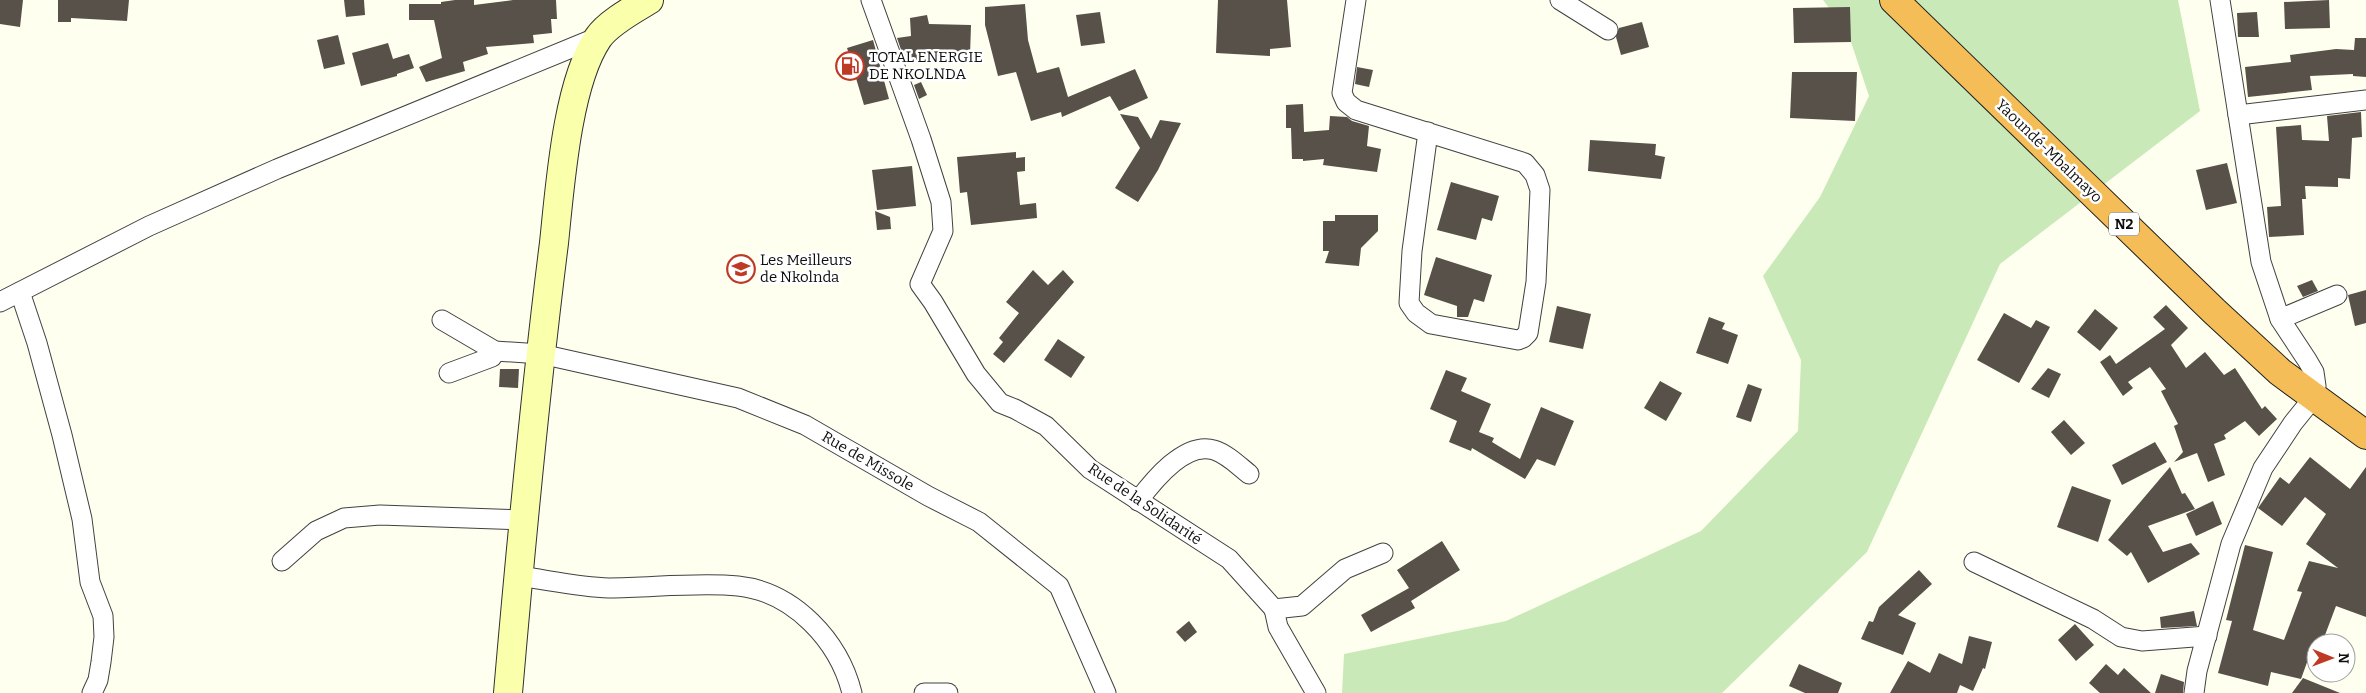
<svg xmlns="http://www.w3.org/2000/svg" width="2366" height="693" font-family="Bitter,serif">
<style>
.green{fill:#c9eab8}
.building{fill:#57514a}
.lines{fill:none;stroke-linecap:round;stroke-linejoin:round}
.street-casing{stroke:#414141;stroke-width:21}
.secondary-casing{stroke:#303030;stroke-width:30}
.highway-casing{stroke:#1f1f1f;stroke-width:30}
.street{stroke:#fff;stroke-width:19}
.secondary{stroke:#f9ffaa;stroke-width:28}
.highway{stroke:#f5bd57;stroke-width:28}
.labels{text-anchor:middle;stroke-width:5;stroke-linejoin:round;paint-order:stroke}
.shield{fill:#fff;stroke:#565656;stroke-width:1}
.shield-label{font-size:14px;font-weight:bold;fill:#0e0e0e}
.poi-label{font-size:15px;fill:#0e0e0e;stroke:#fff;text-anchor:start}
.street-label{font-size:15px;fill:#0e0e0e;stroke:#fff}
</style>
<rect width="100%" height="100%" fill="#ffffef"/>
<polygon class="green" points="1823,0 2178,0 2200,111 2000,264 1867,552 1722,693 1342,693 1344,654 1506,621 1701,531 1798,431 1801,360 1763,276 1820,197 1869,96 1848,33"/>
<g class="building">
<polygon points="0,0 23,0 20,27 0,24"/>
<polygon points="58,0 129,0 127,21 71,18 71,22 58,22"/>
<polygon points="344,0 364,0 365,15 346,17"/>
<polygon points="455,0 474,0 474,5 513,0 556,0 557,19 551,19 552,33 533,35 534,43 486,47 488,54 463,62 465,71 426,82 419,67 442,58 434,20 409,20 409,4 441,4 441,2"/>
<polygon points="1218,0 1287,0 1291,47 1270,49 1270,56 1216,53"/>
<polygon points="2329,0 2330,28 2285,29 2284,2"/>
<polygon points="1025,4 1028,40 1037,73 1059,67 1068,97 1135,69 1148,98 1119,111 1110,96 1062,117 1061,112 1031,121 1016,72 998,76 985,25 985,7"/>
<polygon points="1850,7 1851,42 1794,43 1793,8"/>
<polygon points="1100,12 1105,43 1081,46 1076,15"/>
<polygon points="2257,12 2259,37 2238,37 2237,13"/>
<polygon points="927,15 929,24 971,25 970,56 936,55 937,60 906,64 897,38 911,36 910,18"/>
<polygon points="1642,22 1649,47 1621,55 1616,37 1619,28"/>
<polygon points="338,35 345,64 324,69 317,40"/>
<polygon points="2355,38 2366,38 2366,77 2353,76 2353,74 2310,76 2312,90 2248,97 2245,67 2291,62 2290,55 2336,49 2354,50"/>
<polygon points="873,40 889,99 864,105 847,48"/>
<polygon points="388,43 393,59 409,54 414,68 397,74 397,76 361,86 352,53"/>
<polygon points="1357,67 1373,70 1369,87 1355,84"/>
<polygon points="1792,72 1857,72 1855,121 1790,118"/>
<polygon points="921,82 927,95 919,99 914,85"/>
<polygon points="1303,104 1304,132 1329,130 1330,116 1347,117 1352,121 1369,126 1367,146 1381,149 1377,172 1323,165 1324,159 1303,161 1303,159 1292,159 1291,128 1286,128 1286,105"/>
<polygon points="2361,112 2362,137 2352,138 2350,179 2338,178 2338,187 2305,186 2306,199 2302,199 2304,235 2269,237 2267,207 2281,206 2276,127 2301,125 2302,140 2329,141 2327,116"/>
<polygon points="1120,114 1138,117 1151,139 1160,120 1181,123 1158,170 1138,202 1115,188 1140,148"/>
<polygon points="1590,140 1656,144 1655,155 1665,157 1661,179 1588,171"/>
<polygon points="1016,152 1016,158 1025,157 1025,171 1017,172 1020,205 1036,203 1037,218 971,225 967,192 960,193 957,157"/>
<polygon points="2227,163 2237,203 2206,210 2196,170"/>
<polygon points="912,166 916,206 877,210 872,170"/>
<polygon points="1451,182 1499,196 1492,221 1482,218 1476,240 1437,230"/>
<polygon points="875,211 890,217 891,229 877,230"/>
<polygon points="1335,215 1378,215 1378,231 1361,248 1359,266 1325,263 1329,251 1323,251 1323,221 1335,221"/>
<polygon points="1436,257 1492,275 1484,302 1474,299 1468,317 1457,317 1457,306 1424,295"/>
<polygon points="1033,270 1048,285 1063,270 1074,282 1004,363 993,354 1003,342 999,338 1019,313 1006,302"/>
<polygon points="2312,280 2318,291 2303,297 2297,286"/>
<polygon points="2366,290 2366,323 2355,326 2348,295"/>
<polygon points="2166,305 2188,328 2171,345 2186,368 2205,352 2224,375 2235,368 2262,409 2265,406 2277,419 2259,436 2245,421 2224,435 2226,439 2214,444 2225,475 2208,482 2197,453 2174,462 2183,452 2174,426 2178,424 2161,391 2166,389 2150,367 2128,382 2133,388 2123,396 2100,362 2110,355 2116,364 2165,329 2153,317"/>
<polygon points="1557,306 1591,314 1583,349 1549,342"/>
<polygon points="2095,309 2118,328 2100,351 2077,332"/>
<polygon points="2004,313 2031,328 2036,320 2050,327 2019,383 1977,360"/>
<polygon points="1709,317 1725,323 1722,329 1738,335 1728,364 1696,353"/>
<polygon points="1058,339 1085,357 1071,378 1044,360"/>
<polygon points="2048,368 2061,374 2049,398 2031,389"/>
<polygon points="500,369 519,369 518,388 499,387"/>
<polygon points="1446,370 1467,378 1461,391 1491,404 1479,432 1494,438 1492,442 1520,459 1541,407 1574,421 1555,466 1537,459 1525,479 1472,448 1471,451 1449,442 1457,421 1430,409"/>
<polygon points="1660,381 1682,393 1666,421 1644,408"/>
<polygon points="1748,384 1762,389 1751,422 1736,417"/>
<polygon points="2064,420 2085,443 2071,455 2051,432"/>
<polygon points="2155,442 2167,462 2122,485 2112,465"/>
<polygon points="2310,457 2350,489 2366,467 2366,617 2336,606 2322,643 2314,643 2301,679 2271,672 2268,686 2218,673 2232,621 2226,620 2245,545 2273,552 2253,630 2284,640 2302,592 2297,591 2309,561 2338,568 2306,544 2326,514 2305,497 2282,526 2258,508 2280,477 2289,484"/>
<polygon points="2170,467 2182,494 2185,493 2195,509 2148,526 2163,552 2191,543 2200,554 2148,583 2131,552 2127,556 2108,540"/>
<polygon points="2072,486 2111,500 2098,542 2057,527"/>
<polygon points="2213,501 2222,524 2196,536 2186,514"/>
<polygon points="1442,541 1460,570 1411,601 1415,608 1371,632 1361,615 1409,588 1397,570"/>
<polygon points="1919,570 1932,584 1898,615 1916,623 1903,655 1861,639 1869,621 1873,622 1879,607"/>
<polygon points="2194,611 2197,626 2161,628 2160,617"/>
<polygon points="1189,621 1197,632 1185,642 1176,632"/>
<polygon points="2075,624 2094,645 2076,661 2058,640"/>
<polygon points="1969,636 1992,642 1985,669 1983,668 1973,691 1960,685 1957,693 1890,693 1908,661 1930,673 1939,653 1962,664"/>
<polygon points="1799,664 1842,683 1838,693 1805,693 1789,686"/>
<polygon points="2106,664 2118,675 2124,668 2151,693 2100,693 2089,683"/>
<polygon points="2161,674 2184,682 2183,693 2155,693"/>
<polygon points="2303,678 2340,693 2292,693"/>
</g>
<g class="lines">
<defs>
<g id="street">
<polyline points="871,0 921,139 941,202 943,231 920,284 933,302 976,374 1000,403 1015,409 1046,426 1090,469 1229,559 1274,609 1302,606 1345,569 1383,553"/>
<polyline points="1356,0 1342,93 1346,102 1356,110 1525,163 1535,175 1540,190 1536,282 1528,333 1523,338 1518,340 1431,324 1416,313 1409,303 1412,251 1428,132"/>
<polyline points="1560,0 1608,30"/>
<polyline points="2238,115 2366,100"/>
<polyline points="20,292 37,343 62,435 82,519 90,582 103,616 104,637 101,662 98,680 92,693"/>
<polyline points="0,302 149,226 277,169 598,37"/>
<polyline points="2280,319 2337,295"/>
<polyline points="442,320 495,351 541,354 738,398 805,425 928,496 979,522 1059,586 1106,693"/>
<polyline points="449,373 492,357 495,351"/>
<path d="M1138 501C1153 481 1185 441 1214 450 1227 454 1239 466 1249 474"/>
<polyline points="282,561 316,531 344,518 380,515 524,520"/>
<polyline points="1974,562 2093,619 2121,637 2142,641 2207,636"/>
<path d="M518 576C548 580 579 587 609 588 650 588 696 582 738 586 794 592 839 641 852 693"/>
<polyline points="1274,609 1278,627 1316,693"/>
<polyline points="924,693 948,693"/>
<polyline points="2194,693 2197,671 2231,544 2263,468 2293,423 2314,397 2316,386 2314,372 2307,360 2280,319 2261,262 2220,0"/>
</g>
<path id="secondary" d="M508 693C521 543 535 393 554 243 560 186 567 84 598 38 608 23 634 9 649 0"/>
<polyline id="highway" points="1894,0 2214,311 2280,372 2366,435"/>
</defs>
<use href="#street" class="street-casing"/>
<use href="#secondary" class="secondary-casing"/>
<use href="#highway" class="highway-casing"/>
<use href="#street" class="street"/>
<use href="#secondary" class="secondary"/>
<use href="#highway" class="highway"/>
</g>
<defs>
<symbol id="fuel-ring" viewBox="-11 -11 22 22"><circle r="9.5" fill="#fff" stroke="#bf3a25" stroke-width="1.5"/><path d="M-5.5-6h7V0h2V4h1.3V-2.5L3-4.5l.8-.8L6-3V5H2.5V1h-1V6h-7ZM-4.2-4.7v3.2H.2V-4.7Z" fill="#bf3a25"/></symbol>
<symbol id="school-ring" viewBox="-11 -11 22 22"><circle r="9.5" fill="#fff" stroke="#bf3a25" stroke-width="1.5"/><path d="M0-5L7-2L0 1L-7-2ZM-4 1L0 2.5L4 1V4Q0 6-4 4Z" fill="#bf3a25"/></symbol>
</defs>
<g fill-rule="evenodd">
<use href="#fuel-ring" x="834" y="50" width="32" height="32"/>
<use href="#school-ring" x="725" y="253" width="32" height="32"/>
</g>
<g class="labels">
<rect class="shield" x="2109" y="212.5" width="30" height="23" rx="4"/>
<g class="shield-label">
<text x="2124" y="229">N2</text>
</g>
<g class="poi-label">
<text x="869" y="62">TOTAL ENERGIE<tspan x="869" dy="17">DE NKOLNDA</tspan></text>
<text x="760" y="265">Les Meilleurs<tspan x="760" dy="17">de Nkolnda</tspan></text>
</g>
<g class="street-label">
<text transform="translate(2049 151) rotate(44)" y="5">Yaoundé-Mbalmayo</text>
<text transform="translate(868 461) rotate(30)" y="5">Rue de Missole</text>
<text transform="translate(1145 504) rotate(34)" y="5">Rue de la Solidarité</text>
</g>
</g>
<g transform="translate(2331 658) rotate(91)"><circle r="24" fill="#ffffff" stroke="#9f9f9f"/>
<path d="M0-4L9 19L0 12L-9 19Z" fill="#bf3a25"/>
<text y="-8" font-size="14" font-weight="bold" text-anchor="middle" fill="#0e0e0e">N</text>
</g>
</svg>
